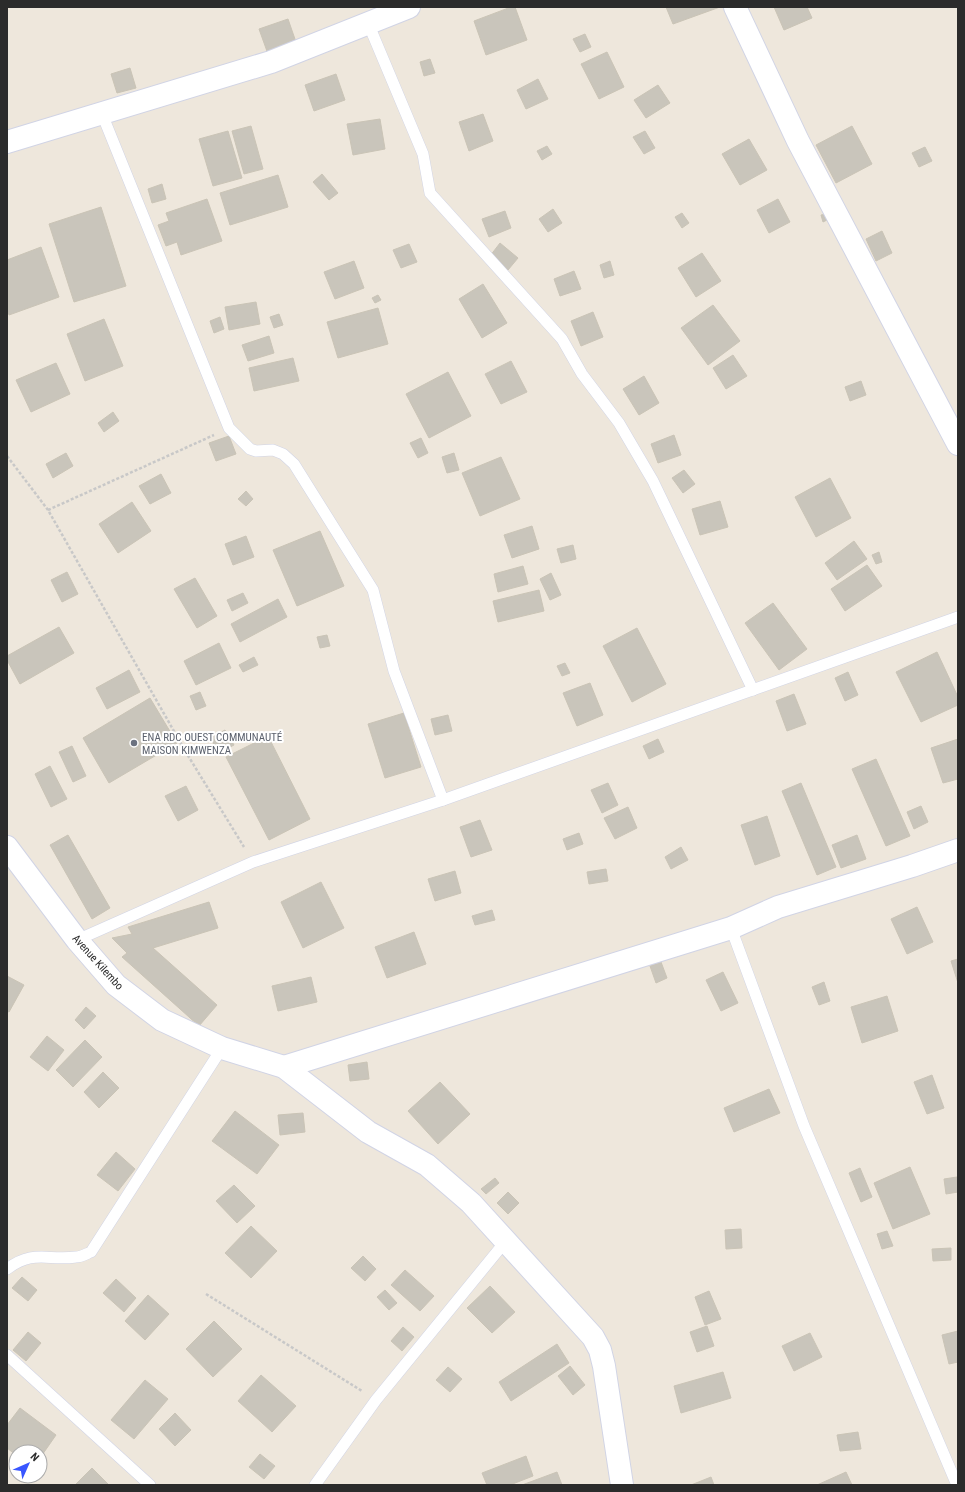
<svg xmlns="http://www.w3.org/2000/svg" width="965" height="1492" font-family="'Roboto Condensed',sans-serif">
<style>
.building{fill:#c9c5bb;stroke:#cac4b6}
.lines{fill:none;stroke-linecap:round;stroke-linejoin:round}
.lane-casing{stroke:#d1d4e5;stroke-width:12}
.street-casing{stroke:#d1d4e5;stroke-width:24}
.path{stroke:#c8c8c8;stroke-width:2.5;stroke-dasharray:3 2;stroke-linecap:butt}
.lane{stroke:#fff;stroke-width:11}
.street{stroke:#fff;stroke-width:22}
.worship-dot{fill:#6b7280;stroke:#fff;stroke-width:1.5}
.labels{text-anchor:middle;stroke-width:4;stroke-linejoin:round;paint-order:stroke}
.worship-label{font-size:11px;fill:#5b616d;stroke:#fff;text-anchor:start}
.street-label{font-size:11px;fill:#2b2b2b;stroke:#fff}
</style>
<rect width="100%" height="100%" fill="#eee7dc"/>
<g class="building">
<polygon points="511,7 515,7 527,40 486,55 474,21"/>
<polygon points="666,7 720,7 673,24"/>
<polygon points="774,7 807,7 812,18 784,30"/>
<polygon points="288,19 297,45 268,54 259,29"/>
<polygon points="585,34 591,47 580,52 573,39"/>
<polygon points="607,52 624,87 599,99 581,64"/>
<polygon points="430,59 435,73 424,76 420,62"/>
<polygon points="130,68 136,88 117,93 111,74"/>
<polygon points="336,74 345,100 314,111 305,85"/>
<polygon points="538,79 548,99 526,109 517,90"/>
<polygon points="658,85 670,103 646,118 634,100"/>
<polygon points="483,114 493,141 469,151 459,122"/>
<polygon points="380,119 385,149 353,155 347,124"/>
<polygon points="251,126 263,169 244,174 232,131"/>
<polygon points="852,126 872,164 836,183 816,145"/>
<polygon points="228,131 242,178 213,186 199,139"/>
<polygon points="645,131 655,148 644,154 633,137"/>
<polygon points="749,139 767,170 740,185 722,154"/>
<polygon points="547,146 552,154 542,160 537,151"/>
<polygon points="925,147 932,161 919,167 912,153"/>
<polygon points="322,174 338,193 329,200 313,182"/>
<polygon points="278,175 288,207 230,225 220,193"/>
<polygon points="162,184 166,199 152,203 148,189"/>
<polygon points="207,199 222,241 181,255 177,242 166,246 158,225 169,221 166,213"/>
<polygon points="778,199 790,222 769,233 757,210"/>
<polygon points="101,207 126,286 74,302 49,224"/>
<polygon points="553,209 562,223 548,232 539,219"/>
<polygon points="505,211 511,228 489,237 482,219"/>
<polygon points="682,213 689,223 682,228 675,217"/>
<polygon points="827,214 829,219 823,222 821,215"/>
<polygon points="882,231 892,253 876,261 866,239"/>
<polygon points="500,243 518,258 508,270 490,256"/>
<polygon points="409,244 417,262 401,268 393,250"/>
<polygon points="41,247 59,297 9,315 7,308 7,260"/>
<polygon points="702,253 721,281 696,297 678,268"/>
<polygon points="354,261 364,288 335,299 324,272"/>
<polygon points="610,261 614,275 604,278 600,265"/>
<polygon points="574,271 581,289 560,296 554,279"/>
<polygon points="483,284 507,323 482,338 459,299"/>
<polygon points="378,295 381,300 375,303 372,298"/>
<polygon points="256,302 260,324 229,330 225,307"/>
<polygon points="713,305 740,341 708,365 681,328"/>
<polygon points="378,308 388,344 338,358 327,322"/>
<polygon points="593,312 603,337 581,346 571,321"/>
<polygon points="279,314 283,325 274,328 270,317"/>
<polygon points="220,317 224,329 214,333 210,321"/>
<polygon points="104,319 123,366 85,381 67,334"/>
<polygon points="269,336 274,353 248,361 242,345"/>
<polygon points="733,355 747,376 726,389 713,368"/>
<polygon points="293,358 299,381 254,391 249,368"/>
<polygon points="511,361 527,392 501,404 485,374"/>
<polygon points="56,363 70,394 31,412 16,380"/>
<polygon points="448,372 471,416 429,438 406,394"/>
<polygon points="644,376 659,403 639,415 623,389"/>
<polygon points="861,381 866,395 850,401 845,387"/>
<polygon points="113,412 119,421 104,432 98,423"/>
<polygon points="674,435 681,455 658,463 651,444"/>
<polygon points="229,436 236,454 216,461 209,443"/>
<polygon points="421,438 428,453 418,458 410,443"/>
<polygon points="66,453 73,466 53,478 46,464"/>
<polygon points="454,453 459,470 447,473 442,457"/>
<polygon points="501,457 520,499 480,516 462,473"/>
<polygon points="684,470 695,484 683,493 672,478"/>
<polygon points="161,474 171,493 150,504 139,486"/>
<polygon points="830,478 851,518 816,537 795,497"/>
<polygon points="246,491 253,499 246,506 238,499"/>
<polygon points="720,501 728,527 700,535 692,509"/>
<polygon points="132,502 151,531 118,553 99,524"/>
<polygon points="532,526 539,549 512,558 504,535"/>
<polygon points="320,531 344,586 297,606 273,550"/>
<polygon points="246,536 254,557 233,565 225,544"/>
<polygon points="854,541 867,559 837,580 825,563"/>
<polygon points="573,545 576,559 561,563 557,549"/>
<polygon points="879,552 882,562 876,564 872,555"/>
<polygon points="867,565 882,586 845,611 831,589"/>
<polygon points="523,566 528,584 498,592 494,574"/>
<polygon points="67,572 78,594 62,602 51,580"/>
<polygon points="551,573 561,595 550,600 540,579"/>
<polygon points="195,578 217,616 197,628 174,589"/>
<polygon points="539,590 544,611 498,622 493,601"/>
<polygon points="243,593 248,603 232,611 227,600"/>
<polygon points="278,599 287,617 240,642 231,624"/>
<polygon points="773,603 807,649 779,670 745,623"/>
<polygon points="59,627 74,653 20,684 7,660 7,656"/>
<polygon points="637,628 666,684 632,702 603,646"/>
<polygon points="327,635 330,646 320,648 317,637"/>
<polygon points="219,643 231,668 196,685 184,661"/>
<polygon points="937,652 958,697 958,705 921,722 896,672"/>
<polygon points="254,657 258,665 243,672 239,665"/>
<polygon points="565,663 570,673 562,676 557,666"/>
<polygon points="129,670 140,692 107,709 96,688"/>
<polygon points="848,672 858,695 845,701 835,678"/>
<polygon points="590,683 603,715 577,726 563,693"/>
<polygon points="200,692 206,706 196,710 190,696"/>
<polygon points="794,694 806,724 787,731 776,701"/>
<polygon points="150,698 177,743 109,783 83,738"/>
<polygon points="404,713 421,767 385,778 368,724"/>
<polygon points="448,715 452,731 435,735 431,719"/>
<polygon points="225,730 234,745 219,753 210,738"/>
<polygon points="268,736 310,819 269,840 226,757"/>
<polygon points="658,739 664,752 649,759 643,746"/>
<polygon points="958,739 958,779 943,783 931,748"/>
<polygon points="72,746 86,776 73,782 59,752"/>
<polygon points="876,759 910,836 886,846 852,769"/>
<polygon points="50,766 67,799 51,807 35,774"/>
<polygon points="608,783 618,805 602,813 591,790"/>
<polygon points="801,783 836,867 817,875 782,791"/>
<polygon points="186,786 198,810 178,821 165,796"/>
<polygon points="921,806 928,822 914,829 907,812"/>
<polygon points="628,807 637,828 615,839 604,818"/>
<polygon points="767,816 780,856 755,865 741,825"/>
<polygon points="480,820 492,850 471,857 460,827"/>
<polygon points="579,833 583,844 567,850 563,839"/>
<polygon points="68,835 110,908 92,919 50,845"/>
<polygon points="857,835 866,859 841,868 832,845"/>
<polygon points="681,847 688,860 671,869 665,857"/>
<polygon points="606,869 608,881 589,884 587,872"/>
<polygon points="455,871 461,893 435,901 428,879"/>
<polygon points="321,882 344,928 303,948 281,902"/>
<polygon points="209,902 218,928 153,948 217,1005 199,1026 122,957 127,953 112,938 132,934 128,927"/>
<polygon points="917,907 933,942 907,954 891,919"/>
<polygon points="492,910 495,920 475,925 472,916"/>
<polygon points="414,932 426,964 387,978 375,947"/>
<polygon points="958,959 958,983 951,961"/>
<polygon points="661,962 667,978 656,983 650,966"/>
<polygon points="723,972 738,1003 721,1011 706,980"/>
<polygon points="7,976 24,985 9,1012 7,1011"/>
<polygon points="311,977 317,1002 278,1011 272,986"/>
<polygon points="824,982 830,1001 819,1005 812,987"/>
<polygon points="887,996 898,1031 862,1043 851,1007"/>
<polygon points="86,1007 96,1016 84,1029 75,1020"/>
<polygon points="47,1036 64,1050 48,1071 30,1057"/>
<polygon points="85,1040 102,1057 73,1087 56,1070"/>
<polygon points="367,1062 369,1079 350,1081 348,1065"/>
<polygon points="103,1072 119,1088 99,1108 84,1092"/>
<polygon points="932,1075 944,1108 927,1114 914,1082"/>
<polygon points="440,1082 470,1114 438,1144 408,1111"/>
<polygon points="769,1089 780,1113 734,1132 724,1108"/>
<polygon points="235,1111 279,1145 257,1174 212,1141"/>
<polygon points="303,1113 305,1132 280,1135 278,1115"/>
<polygon points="116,1152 135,1169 118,1191 97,1175"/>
<polygon points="910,1167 930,1214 893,1229 874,1183"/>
<polygon points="860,1168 872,1197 861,1202 849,1173"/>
<polygon points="957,1177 958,1192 946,1194 944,1179"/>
<polygon points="495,1178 499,1183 486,1194 481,1189"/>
<polygon points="234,1185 255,1206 237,1223 216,1201"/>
<polygon points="508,1192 519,1203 508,1214 497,1203"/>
<polygon points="251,1226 277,1251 251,1278 225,1253"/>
<polygon points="741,1229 742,1248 726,1249 725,1230"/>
<polygon points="887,1231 893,1246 882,1249 877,1234"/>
<polygon points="951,1248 951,1260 933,1261 932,1249"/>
<polygon points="363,1256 376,1269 365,1281 351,1268"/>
<polygon points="405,1270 434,1296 420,1311 391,1285"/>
<polygon points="22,1277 37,1290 28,1301 12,1288"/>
<polygon points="116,1279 136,1298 124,1312 103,1293"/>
<polygon points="490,1286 515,1312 492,1333 467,1308"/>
<polygon points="385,1290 397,1303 389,1310 377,1297"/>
<polygon points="709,1291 721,1319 705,1325 695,1297"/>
<polygon points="148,1295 169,1314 145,1340 125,1321"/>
<polygon points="214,1321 242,1349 213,1377 186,1349"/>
<polygon points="707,1326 714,1346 697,1352 690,1332"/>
<polygon points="403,1327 414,1337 402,1351 391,1341"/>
<polygon points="958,1331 958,1362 949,1364 942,1335"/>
<polygon points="28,1332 41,1343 26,1361 13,1350"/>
<polygon points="810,1333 822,1357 794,1371 782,1346"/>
<polygon points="557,1344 569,1363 511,1401 499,1382"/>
<polygon points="570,1366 585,1385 573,1395 558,1376"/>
<polygon points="448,1367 462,1379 450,1392 436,1380"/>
<polygon points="723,1372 731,1398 681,1413 674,1386"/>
<polygon points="261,1375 296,1406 272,1432 238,1401"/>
<polygon points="145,1380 168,1399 134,1439 111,1420"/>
<polygon points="20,1408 56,1435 40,1458 40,1452 16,1452 16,1455 7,1448 7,1425"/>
<polygon points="175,1413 191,1430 175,1446 159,1429"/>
<polygon points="858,1432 861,1449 840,1451 837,1435"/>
<polygon points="260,1454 275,1466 264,1479 249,1467"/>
<polygon points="526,1456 533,1476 510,1485 487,1485 482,1473"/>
<polygon points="92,1468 109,1485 75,1485"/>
<polygon points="557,1472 562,1485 522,1485"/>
<polygon points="846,1472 852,1485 817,1485"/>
<polygon points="711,1477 714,1485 691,1485"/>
</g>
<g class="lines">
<defs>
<g id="lane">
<polyline points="368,23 423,154 430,193 562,339 582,374 619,423 653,481 753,690"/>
<polyline points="102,114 229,428 250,449 256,451 273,450 283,454 294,464 373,590 394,671 443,800"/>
<polyline points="731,928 804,1126 957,1485"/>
<polyline points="77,940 253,862 443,800 958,617"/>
<path d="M7 1269C34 1249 47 1261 76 1257 81 1257 86 1254 91 1252L222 1048"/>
<polyline points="7,1355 150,1485"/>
<polyline points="315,1485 376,1400 505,1242"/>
</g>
<g id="street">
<polyline points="735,7 798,141 958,444"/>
<polyline points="7,142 271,62 409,7"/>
<polyline points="7,847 77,940 116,985 162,1020 222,1048 284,1067 368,1132 427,1165 471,1203 593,1337 600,1350 604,1366 622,1485"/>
<polyline points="284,1067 731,928 778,907 912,866 958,850"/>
</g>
</defs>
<use href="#lane" class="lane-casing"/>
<use href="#street" class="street-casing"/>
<g class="path">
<polyline points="7,456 48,510 187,754 244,847"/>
<polyline points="48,510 214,435"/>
<polyline points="206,1294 362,1391"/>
</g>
<use href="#lane" class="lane"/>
<use href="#street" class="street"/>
</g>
<circle class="worship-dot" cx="134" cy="743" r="4"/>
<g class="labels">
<g class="worship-label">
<text x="142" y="741">ENA RDC OUEST COMMUNAUTÉ<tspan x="142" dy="13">MAISON KIMWENZA</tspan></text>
</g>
<g class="street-label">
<text transform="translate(98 962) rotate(48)" y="4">Avenue Kilembo</text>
</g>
</g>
<rect width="965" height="1492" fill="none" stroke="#2b2b2b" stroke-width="16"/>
<g transform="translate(28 1464) rotate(45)"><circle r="19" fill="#ffffff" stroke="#aaaaaa"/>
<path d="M0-3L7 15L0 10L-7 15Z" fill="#3956ff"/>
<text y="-6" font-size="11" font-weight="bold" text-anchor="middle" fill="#2b2b2b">N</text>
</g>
</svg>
